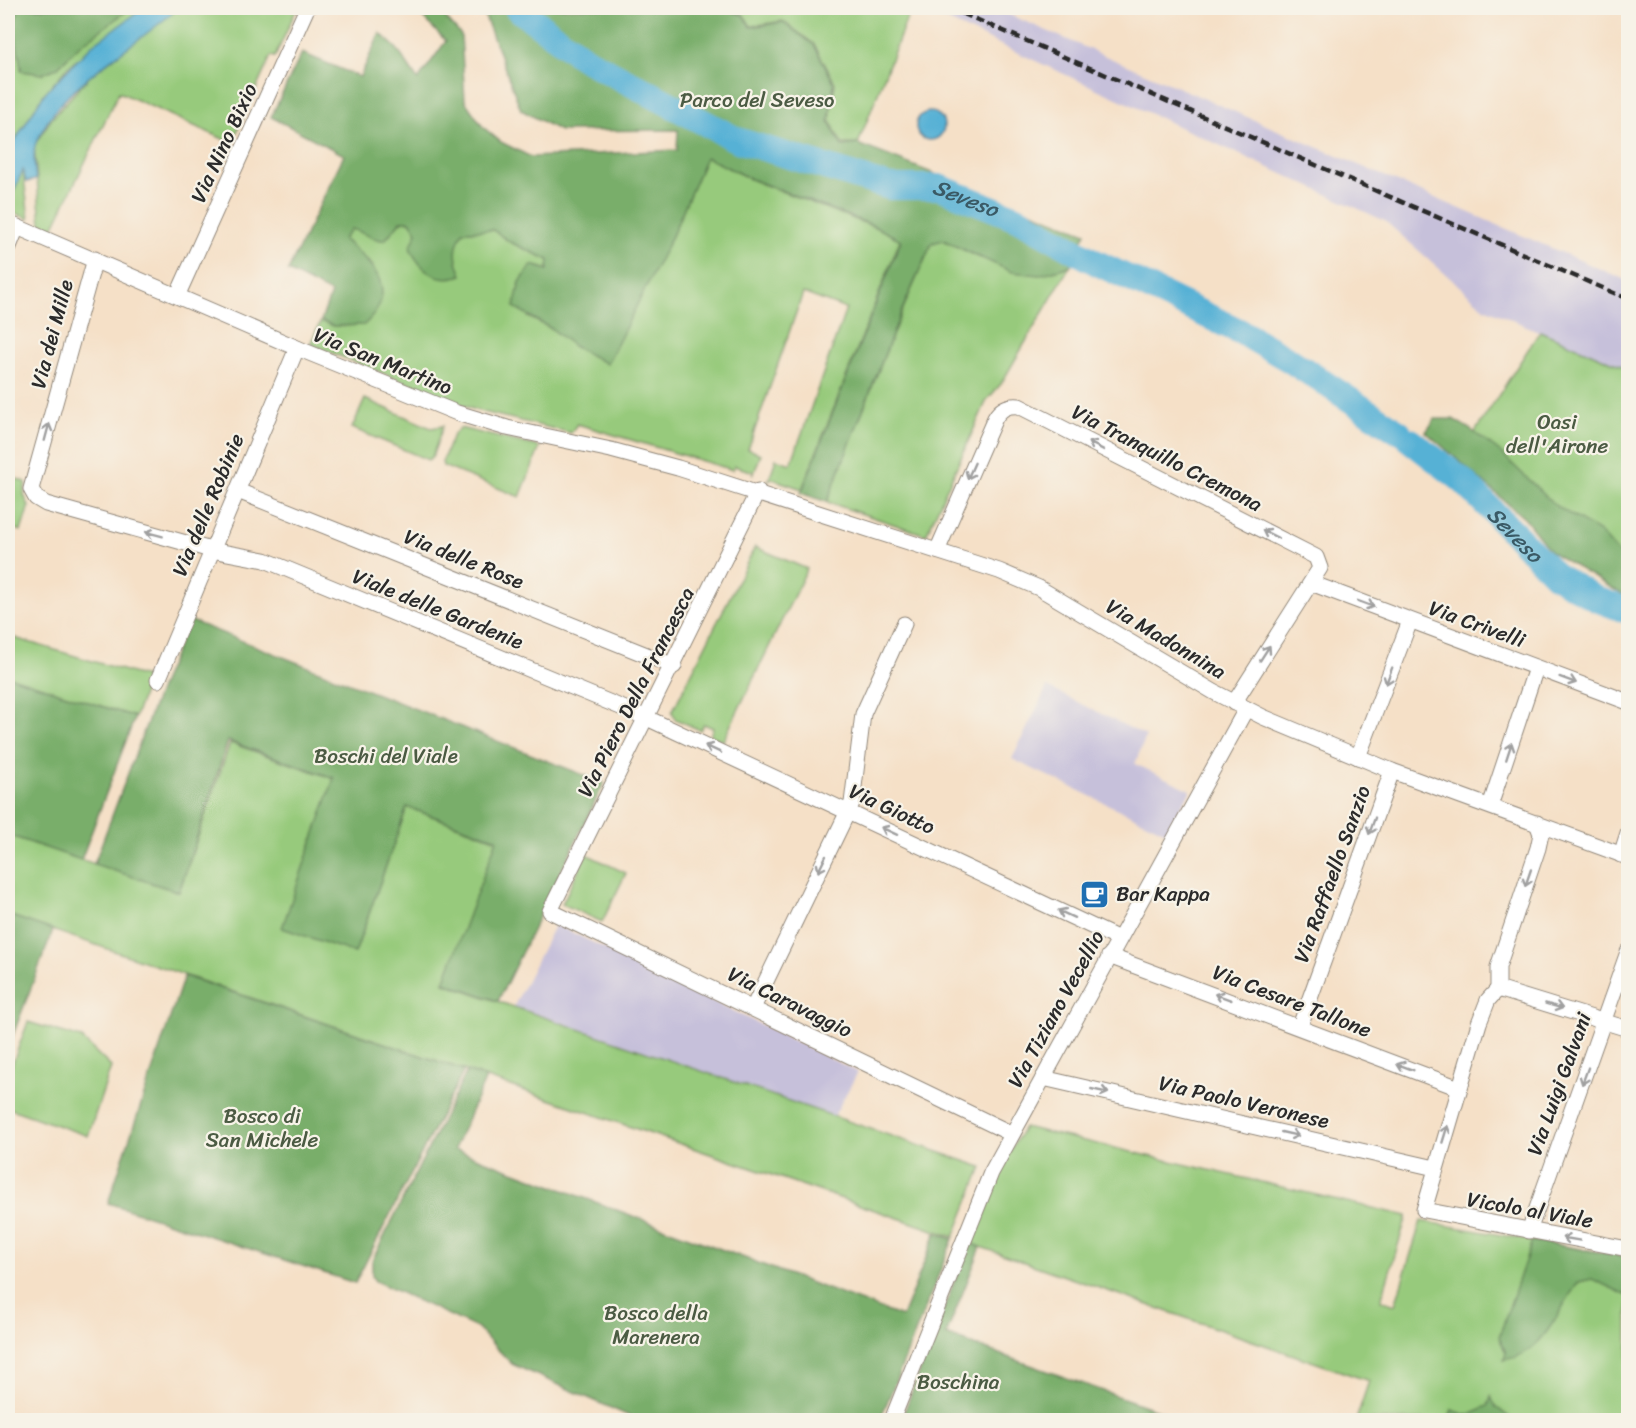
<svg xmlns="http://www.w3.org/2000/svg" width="1636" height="1428" font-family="Sriracha,sans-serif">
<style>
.industrial{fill:#c6c0da}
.green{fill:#97ca7b;stroke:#617a53;stroke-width:1.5}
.forest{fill:#79ae6b;stroke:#526c4b;stroke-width:1.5}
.water{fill:#57b1d5;stroke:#416e80;stroke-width:1.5}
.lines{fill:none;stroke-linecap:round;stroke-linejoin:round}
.river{stroke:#57b1d5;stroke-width:26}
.minor-casing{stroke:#908679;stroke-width:17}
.minor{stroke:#fff;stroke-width:15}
.rail{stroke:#2b2b2b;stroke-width:4.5;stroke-dasharray:9 4.5;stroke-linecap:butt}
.oneway{stroke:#a0a0a0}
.labels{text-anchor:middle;stroke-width:4.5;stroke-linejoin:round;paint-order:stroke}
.park-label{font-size:21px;fill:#4b5b43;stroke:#f7f3e8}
.street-label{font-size:21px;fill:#2b2b2b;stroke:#f7f3e8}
.poi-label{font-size:21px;fill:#2b2b2b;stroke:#f7f3e8;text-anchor:start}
.water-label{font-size:22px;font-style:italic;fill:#3a5a66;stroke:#f7f3e8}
</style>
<rect width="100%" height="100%" fill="#f7f3e8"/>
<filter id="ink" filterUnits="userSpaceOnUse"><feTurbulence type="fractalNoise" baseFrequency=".0167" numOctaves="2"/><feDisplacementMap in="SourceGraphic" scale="12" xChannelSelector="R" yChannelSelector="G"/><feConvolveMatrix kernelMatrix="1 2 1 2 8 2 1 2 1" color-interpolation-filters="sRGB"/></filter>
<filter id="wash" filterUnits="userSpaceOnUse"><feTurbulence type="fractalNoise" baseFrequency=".008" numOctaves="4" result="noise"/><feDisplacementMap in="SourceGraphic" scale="24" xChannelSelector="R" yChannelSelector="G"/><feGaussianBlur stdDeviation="1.35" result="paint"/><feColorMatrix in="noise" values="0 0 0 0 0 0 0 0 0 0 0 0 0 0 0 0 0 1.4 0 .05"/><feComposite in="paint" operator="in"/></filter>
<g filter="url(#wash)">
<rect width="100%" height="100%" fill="#f5e0c7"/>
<g class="industrial">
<polygon points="920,8 994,8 1628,281 1628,369 1484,308 1385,221"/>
<polygon points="1047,687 1146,736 1135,764 1191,790 1166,832 1012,759"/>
<polygon points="555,924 858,1072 834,1116 514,1006"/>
</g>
<g class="green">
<polygon points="8,8 144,8 68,67 44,94 8,152"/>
<polygon points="178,8 297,8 275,57 271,56 232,143 119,92 53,228 41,224 34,145 52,118 90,76"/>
<polygon points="724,8 911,8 858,144 842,144 830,120 835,83 814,44 783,21 751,26 743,14"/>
<path d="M706 157 752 180 898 236 900 240 802 489 770 478 768 482 776 459 791 464 846 309 803 293 748 449 761 454 753 476 754 472 734 466 733 470 577 424 571 433 475 410 310 344 321 321 334 326 363 325 373 266 343 239 351 229C364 232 371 240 385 240L392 228 406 220 410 221 417 232 454 258 456 244 463 231 493 230 510 242 549 260 548 270 533 265 528 317 552 329 575 347 671 238Z"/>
<polygon points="23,169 29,219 8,210 14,186"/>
<polygon points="943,240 978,257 1039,275 1070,266 1001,384 987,400 926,535 827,502 900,316 932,243"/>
<polygon points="1540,331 1628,369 1628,587 1464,449"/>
<polygon points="365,399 431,428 443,426 432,457 428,460 352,428"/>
<polygon points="460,428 540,447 520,497 443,466 442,462 453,435"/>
<polygon points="8,476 26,482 24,495 29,506 21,531 8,527"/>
<polygon points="755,547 807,569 723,741 710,735 713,728 704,724 700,730 675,719 672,712"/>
<polygon points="8,636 149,678 135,717 8,676"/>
<polygon points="230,743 335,779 355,953 407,807 497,840 444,983 982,1167 954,1237 8,915 8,835 179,892"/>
<polygon points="586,854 626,873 602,922 562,904"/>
<polygon points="28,1022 81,1038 111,1067 88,1136 8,1108 8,1075"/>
<polygon points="1024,1127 1407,1216 1381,1300 1395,1305 1421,1221 1628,1257 1628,1420 1465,1420 1452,1410 1448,1420 1356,1420 1369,1381 969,1243 998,1172"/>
</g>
<g class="forest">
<path d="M20 8H131L79 46 57 68 42 74 21 71C21 49 7 28 20 8Z"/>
<path d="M423 8H437L461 35 465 101 483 127 501 142 531 157 677 150 678 130 560 131 521 110 484 14 474 8H721L743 15 751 27 783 22 814 45 834 83 829 121 842 146 858 144 1086 233 1070 266 1039 275 1012 272 943 240 932 243 902 310 827 502 801 493 901 240 872 225 751 179 706 157 671 238 607 364 575 347 552 329 514 307 520 282 532 265 548 270 549 260 510 242 493 230 463 231C454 248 454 257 462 275 438 284 420 270 410 248L417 232 410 221H401L385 240C371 240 364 232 351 229L343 239C373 265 402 290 364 325L334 326 321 321 331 293 288 271 344 155 271 117 302 53 360 77 380 33 397 49 418 80 446 41 419 14Z"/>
<polygon points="1435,419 1453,419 1470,429 1501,453 1556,506 1600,532 1620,555 1628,560 1628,598 1551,552 1525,519 1426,432"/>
<polygon points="189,620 604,783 498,1001 444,982 497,839 407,807 355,953 282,928 334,778 228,741 179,892 94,864 162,683"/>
<polygon points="8,676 135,717 81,860 8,835"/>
<polygon points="8,915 53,930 8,1048"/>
<polygon points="184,976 464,1070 355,1283 108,1203"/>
<polygon points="467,1071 486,1078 454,1149 902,1317 936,1233 953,1239 880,1420 638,1420 512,1364 477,1328 375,1281 372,1276 372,1261"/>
<path d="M1532 1241 1628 1257V1296L1592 1279 1579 1282C1556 1311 1546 1353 1504 1360L1506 1353 1499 1337Z"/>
<polygon points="969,1243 981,1247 946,1335 1185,1420 901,1420"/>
<polygon points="1491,1397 1496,1407 1513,1420 1448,1420 1452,1410 1467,1415 1488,1406"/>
</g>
<g class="water">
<path d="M144 8H178C131 51 63 81 36 143 32 152 35 169 36 180L26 182 23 170 8 205V152L44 94 91 46Z"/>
<circle cx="930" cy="126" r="14"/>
</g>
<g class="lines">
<g class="river">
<path id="s1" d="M517 8 585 59 737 140 890 187H939L1019 219 1095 262 1241 332 1288 359 1399 432"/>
<path id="s2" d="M1411 441 1463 481 1555 575 1596 599 1628 611"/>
</g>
</g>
</g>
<g filter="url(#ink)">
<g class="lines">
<defs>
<g id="minor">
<polyline points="8,223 297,348 457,413 507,428 611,450 678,468 999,571 1039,588 1214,692 1263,717 1392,771 1628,857"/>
<polyline points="8,249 17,227"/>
<polyline points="95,259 31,489 36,498 46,504 211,550 265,560 647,718 1119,939"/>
<polyline points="178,294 307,8"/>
<polyline points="238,491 674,666"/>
<polyline points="758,491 550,911 1012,1134"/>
<path d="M937 551 995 418C1001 408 1008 405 1019 406L1316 557 1320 568 1234 703"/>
<polyline points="1311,583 1628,702"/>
<polyline points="158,680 297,348"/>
<polyline points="1358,757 1410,621"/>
<polyline points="1490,806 1536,668"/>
<polyline points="1621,855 1628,833"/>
<polyline points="1109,956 1459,1088"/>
<polyline points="1498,989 1488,1000 1479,1023 1424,1210 1628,1249"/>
<polyline points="1498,989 1498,967 1538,848 1541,834 1537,823"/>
<polyline points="1498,989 1628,1029"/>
<polyline points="753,1008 852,803 863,714 904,624"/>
<polyline points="1300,1026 1392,771"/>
<polyline points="1043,1078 1435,1168"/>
<polyline points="1529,1231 1628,952"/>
<polyline points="892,1420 991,1173 1246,709"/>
</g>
</defs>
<use href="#minor" class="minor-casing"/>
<use href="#minor" class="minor"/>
<polyline class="rail" points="950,8 1628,299"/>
</g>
<defs><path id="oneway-shaft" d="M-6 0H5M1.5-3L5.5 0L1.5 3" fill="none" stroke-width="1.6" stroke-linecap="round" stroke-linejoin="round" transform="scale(1.5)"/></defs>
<g class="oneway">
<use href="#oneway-shaft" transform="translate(47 432) rotate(-75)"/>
<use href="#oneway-shaft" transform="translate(1096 446) rotate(-153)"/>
<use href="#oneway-shaft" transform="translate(971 471) rotate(114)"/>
<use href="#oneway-shaft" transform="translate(154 534) rotate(-165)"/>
<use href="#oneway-shaft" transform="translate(1270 534) rotate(-153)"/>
<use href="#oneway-shaft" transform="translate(1366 604) rotate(21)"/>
<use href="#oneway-shaft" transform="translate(1265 653) rotate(-57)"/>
<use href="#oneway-shaft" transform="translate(1389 676) rotate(111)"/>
<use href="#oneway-shaft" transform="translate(1568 680) rotate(20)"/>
<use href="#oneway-shaft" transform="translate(713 749) rotate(-155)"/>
<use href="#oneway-shaft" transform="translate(1509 751) rotate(-72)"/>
<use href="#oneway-shaft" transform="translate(1372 826) rotate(110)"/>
<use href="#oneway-shaft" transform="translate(889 831) rotate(-155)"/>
<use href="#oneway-shaft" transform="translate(822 864) rotate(116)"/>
<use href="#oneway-shaft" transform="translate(1528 878) rotate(109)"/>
<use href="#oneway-shaft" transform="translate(1066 914) rotate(-155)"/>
<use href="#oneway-shaft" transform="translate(1223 997) rotate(-160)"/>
<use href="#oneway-shaft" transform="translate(1554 1006) rotate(16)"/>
<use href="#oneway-shaft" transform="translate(1405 1067) rotate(-159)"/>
<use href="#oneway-shaft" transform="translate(1585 1076) rotate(110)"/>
<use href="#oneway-shaft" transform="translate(1100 1091) rotate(13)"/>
<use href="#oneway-shaft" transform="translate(1290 1134) rotate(13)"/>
<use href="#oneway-shaft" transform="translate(1445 1134) rotate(-73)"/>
<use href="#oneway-shaft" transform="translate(1571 1239) rotate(-170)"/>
</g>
</g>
<defs>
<symbol id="cafe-square" viewBox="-11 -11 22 22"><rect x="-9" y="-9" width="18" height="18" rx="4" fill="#1f6fb2" stroke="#f7f3e8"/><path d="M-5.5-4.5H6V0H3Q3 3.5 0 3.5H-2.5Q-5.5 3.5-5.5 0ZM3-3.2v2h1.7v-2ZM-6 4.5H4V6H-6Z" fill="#fff"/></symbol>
</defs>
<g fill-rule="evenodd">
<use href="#cafe-square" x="1078" y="878" width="33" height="33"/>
</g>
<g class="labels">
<g class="park-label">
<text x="757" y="107">Parco del Seveso</text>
<text x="1557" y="429">Oasi<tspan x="1557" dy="24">dell'Airone</tspan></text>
<text x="386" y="763">Boschi del Viale</text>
<text x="262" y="1123">Bosco di<tspan x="262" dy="24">San Michele</tspan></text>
<text x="656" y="1320">Bosco della<tspan x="656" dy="24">Marenera</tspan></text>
<text x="958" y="1389">Boschina</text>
</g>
<g class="street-label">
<text transform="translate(224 143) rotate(-65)" y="7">Via Nino Bixio</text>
<text transform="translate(52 334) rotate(-75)" y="7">Via dei Mille</text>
<text transform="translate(383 361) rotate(22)" y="7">Via San Martino</text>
<text transform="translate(1167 458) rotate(27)" y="7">Via Tranquillo Cremona</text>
<text transform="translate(208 505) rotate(-67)" y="7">Via delle Robinie</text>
<text transform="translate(464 559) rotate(22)" y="7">Via delle Rose</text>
<text transform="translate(438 609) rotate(22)" y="7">Viale delle Gardenie</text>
<text transform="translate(1477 624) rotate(20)" y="7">Via Crivelli</text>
<text transform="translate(1166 639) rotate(31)" y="7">Via Madonnina</text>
<text transform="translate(636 692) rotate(-63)" y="7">Via Piero Della Francesca</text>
<text transform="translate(892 809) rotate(25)" y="7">Via Giotto</text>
<text transform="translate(1332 874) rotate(-70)" y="7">Via Raffaello Sanzio</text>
<text transform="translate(1292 1001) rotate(21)" y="7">Via Cesare Tallone</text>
<text transform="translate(790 1002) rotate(26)" y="7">Via Caravaggio</text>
<text transform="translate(1056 1009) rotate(-61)" y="7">Via Tiziano Vecellio</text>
<text transform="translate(1559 1084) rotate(-70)" y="7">Via Luigi Galvani</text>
<text transform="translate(1244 1102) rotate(13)" y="7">Via Paolo Veronese</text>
<text transform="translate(1530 1210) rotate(10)" y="7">Vicolo al Viale</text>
</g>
<g class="poi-label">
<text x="1116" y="901">Bar Kappa</text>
</g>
<g class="water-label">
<text dy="8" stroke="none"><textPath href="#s1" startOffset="495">Seveso</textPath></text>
<text dy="8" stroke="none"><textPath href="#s2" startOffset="140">Seveso</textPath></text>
</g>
</g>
<rect width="1636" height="1428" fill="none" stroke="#f7f3e8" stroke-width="30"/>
</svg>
